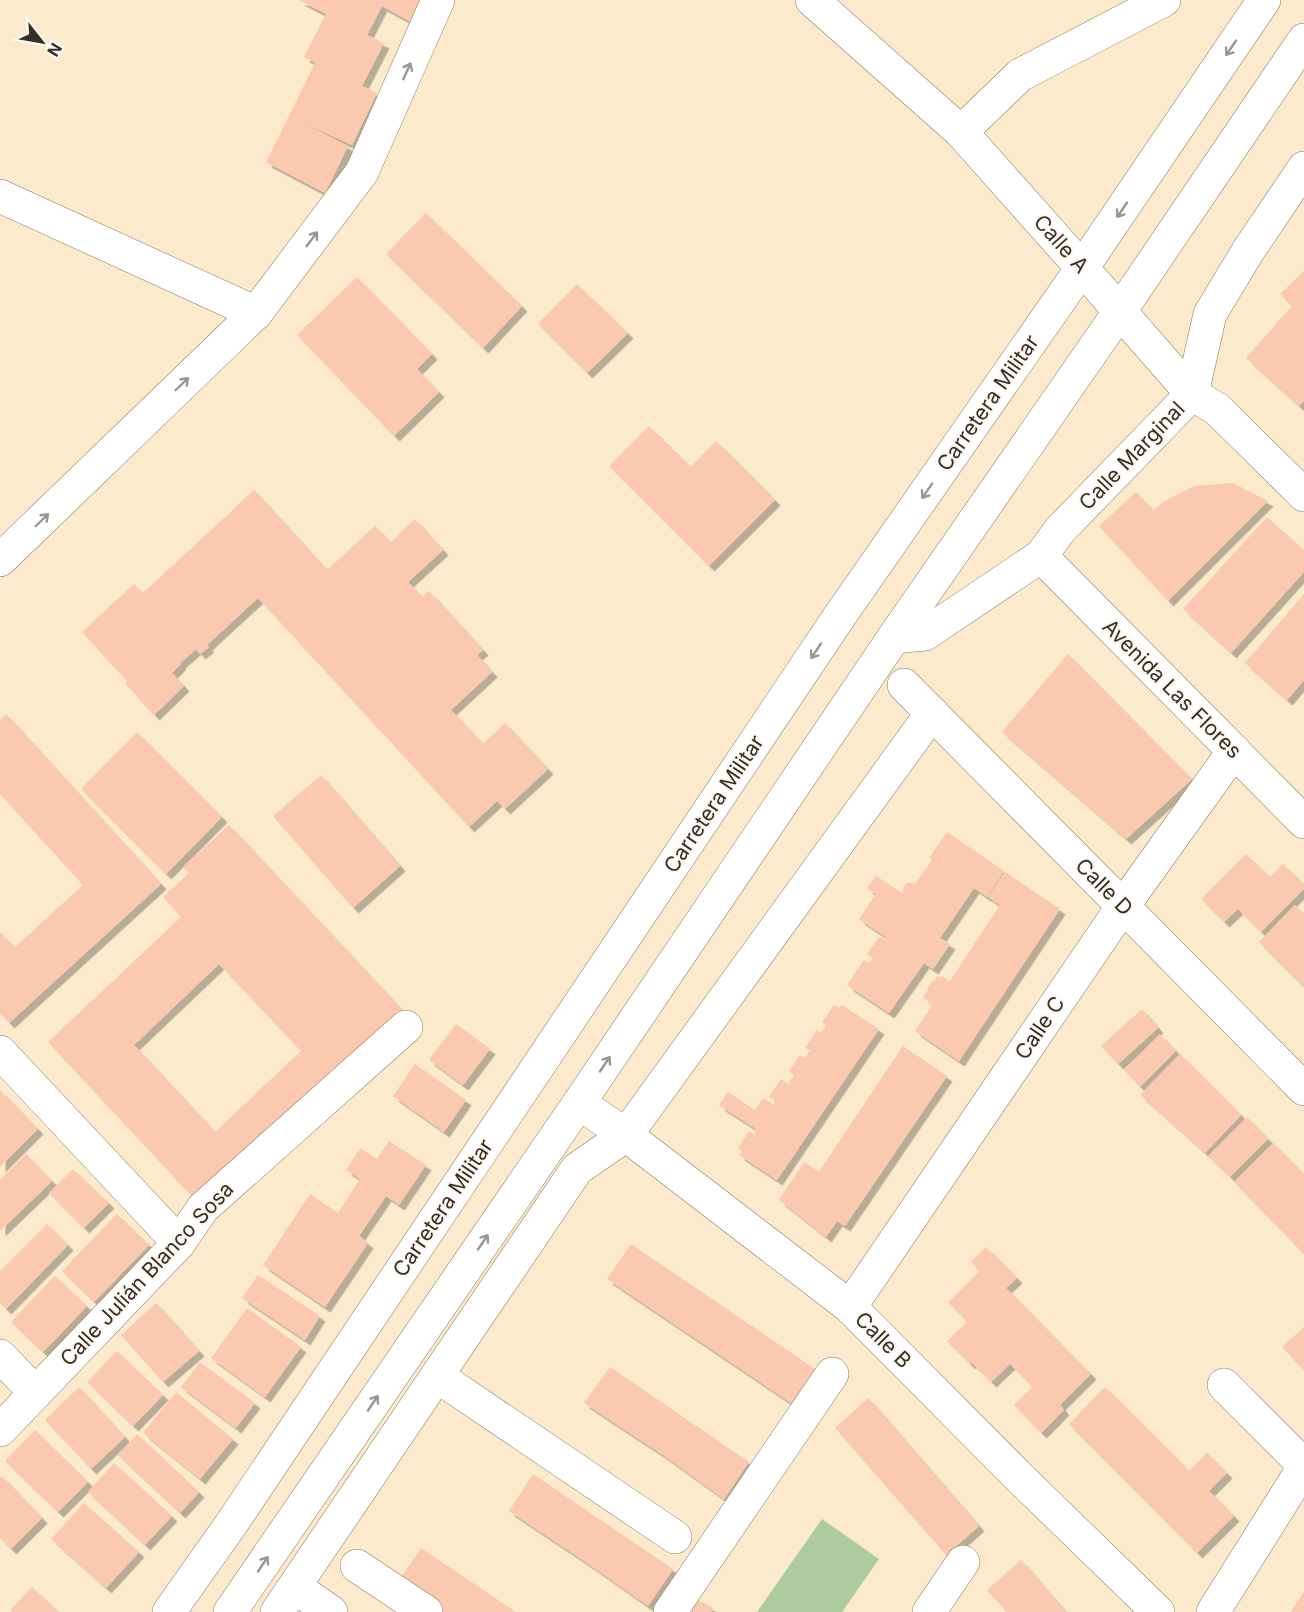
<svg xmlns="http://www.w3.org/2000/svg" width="1304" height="1612" font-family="Inter,sans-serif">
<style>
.grass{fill:#adcb9e}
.building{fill:#fbc8b0;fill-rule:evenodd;filter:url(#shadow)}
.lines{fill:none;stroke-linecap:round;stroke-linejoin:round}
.minor-casing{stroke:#8a7a5f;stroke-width:34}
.major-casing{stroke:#8a7a5f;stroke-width:34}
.minor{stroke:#fff;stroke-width:33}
.major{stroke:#fff;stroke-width:33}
.oneway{stroke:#9a9792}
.labels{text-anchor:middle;stroke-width:4.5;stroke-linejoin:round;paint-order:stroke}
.street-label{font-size:21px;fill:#362f24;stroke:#fcf9f3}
</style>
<defs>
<filter id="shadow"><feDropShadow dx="5.5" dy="5.5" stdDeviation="0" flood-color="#0004"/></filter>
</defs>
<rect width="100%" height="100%" fill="#fbeacc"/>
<polygon class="grass" points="822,1519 879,1559 842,1612 757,1612"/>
<g class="building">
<polygon points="299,0 420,0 411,22 382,6 367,35 384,43 362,86 377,93 352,145 295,119 348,146 325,193 266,162 315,63 345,77 304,57 326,14"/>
<polygon points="426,213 522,306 483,348 386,254"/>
<polygon points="1304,271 1304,401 1299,406 1246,358 1292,306 1280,294"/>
<polygon points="357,277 432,354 417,369 439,392 394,436 297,335"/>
<polygon points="577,284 628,333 587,373 538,324"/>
<polygon points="649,426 691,467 716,441 775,500 709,566 609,466"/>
<polygon points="1233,483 1268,501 1168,601 1099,526 1136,492 1153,511 1163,502 1194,486"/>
<polygon points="254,490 327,570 375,526 391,542 415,519 443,550 408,582 422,597 429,591 483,650 477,655 492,672 451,710 483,744 505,723 548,769 505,809 497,801 469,827 258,598 207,645 209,647 200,654 196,649 180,663 181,664 172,673 184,686 154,715 125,683 127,681 82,632 134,584 143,593"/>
<polygon points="1267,517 1304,550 1304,572 1231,653 1183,609"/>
<polygon points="1304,594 1304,680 1287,700 1245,663"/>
<polygon points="1068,654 1192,779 1126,839 1002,732"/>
<polygon points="6,714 161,884 9,1023 0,1013 0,932 14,948 83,885 0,794 0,720"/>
<polygon points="137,732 222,817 166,874 81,789"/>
<polygon points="321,775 400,866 353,908 273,816"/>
<path d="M229 825 408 1016 203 1208 48 1042 181 917 163 897 189 873 183 867ZM219 964 301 1051 215 1132 134 1045Z"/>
<polygon points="947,832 1004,871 987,897 974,888 940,938 950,944 933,969 924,963 889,1013 847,985 864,960 869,963 873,958 867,954 879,937 885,940 886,937 859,919 876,894 867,888 876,876 902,893 905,885 908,883 912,883 915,884 932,860 929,858"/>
<polygon points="1246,854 1270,877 1283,864 1304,885 1304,889 1261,932 1238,909 1224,922 1201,899"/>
<polygon points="1005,872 1060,909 959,1061 915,1031 932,1006 928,1003 928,1001 923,998 928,990 927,989 932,981 934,982 937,976 940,978 942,976 950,981 1000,905 988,897"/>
<polygon points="1295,905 1304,914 1304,987 1259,942"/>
<polygon points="834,1005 839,1008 842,1005 879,1029 777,1180 739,1155 742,1151 738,1148 749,1131 754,1134 756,1129 719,1105 728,1092 755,1110 763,1098 774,1105 777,1102 769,1097 781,1079 788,1084 794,1075 789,1071 800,1055 805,1058 810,1050 805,1048 817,1030 821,1033 826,1025 822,1022"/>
<polygon points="1142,1009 1158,1028 1118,1064 1101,1046"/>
<polygon points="456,1024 490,1049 463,1085 429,1060"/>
<polygon points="1160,1034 1176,1051 1140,1087 1124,1070"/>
<polygon points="903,1046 947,1076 845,1226 837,1221 826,1237 779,1200 804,1162 819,1172"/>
<polygon points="1180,1054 1241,1115 1205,1153 1140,1095"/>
<polygon points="415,1064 466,1100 444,1132 393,1096"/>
<polygon points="0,1090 38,1129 0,1167"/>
<polygon points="1247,1117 1268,1139 1230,1177 1208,1156"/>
<polygon points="389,1141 426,1165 399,1205 386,1196 359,1236 368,1243 325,1307 263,1265 310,1194 338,1213 360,1179 346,1170 360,1148 377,1159"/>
<polygon points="1273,1143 1304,1174 1304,1254 1234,1182"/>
<polygon points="26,1154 52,1181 0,1231 0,1180"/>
<polygon points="73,1169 109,1203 84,1228 49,1193"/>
<polygon points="117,1214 149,1245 94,1302 62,1271"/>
<polygon points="47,1224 68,1245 6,1309 0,1303 0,1271"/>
<polygon points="631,1244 815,1369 791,1403 607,1279"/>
<polygon points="986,1247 1017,1278 1006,1288 1091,1374 1060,1405 1064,1410 1041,1433 1014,1405 1032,1387 1012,1366 1010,1364 991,1382 971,1362 970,1364 947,1341 967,1322 948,1302 980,1271 971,1262"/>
<polygon points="258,1275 320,1316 305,1340 242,1298"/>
<polygon points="55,1276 87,1306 43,1352 11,1322"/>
<polygon points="156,1303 199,1351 163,1382 121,1335"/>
<polygon points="247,1308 301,1347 265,1397 211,1358"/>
<polygon points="1304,1327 1304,1370 1282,1347"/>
<polygon points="117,1351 163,1395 133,1426 87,1382"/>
<polygon points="200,1362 255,1403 236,1428 181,1387"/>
<polygon points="610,1367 749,1462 724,1499 663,1455 584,1403"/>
<polygon points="79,1387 125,1437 91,1469 45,1420"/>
<polygon points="1105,1387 1189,1471 1207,1453 1227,1473 1209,1491 1234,1516 1197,1553 1069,1424"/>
<polygon points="176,1392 233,1439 200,1479 143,1433"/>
<polygon points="868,1398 979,1526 946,1555 835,1428"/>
<polygon points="35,1430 88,1482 58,1512 5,1461"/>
<polygon points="137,1434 199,1492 180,1513 118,1455"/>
<polygon points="114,1463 172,1516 145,1545 88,1492"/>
<polygon points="533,1474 673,1569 648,1606 587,1563 509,1511"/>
<polygon points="2,1476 42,1518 11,1549 0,1538 0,1478"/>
<polygon points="84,1503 139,1552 106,1588 51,1539"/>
<polygon points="421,1548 516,1612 442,1612 398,1582"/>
<polygon points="1021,1560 1066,1612 1007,1612 987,1590"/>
<polygon points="32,1587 59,1612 12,1612 10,1610"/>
<polygon points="1304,1591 1304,1612 1291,1612"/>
<polygon points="692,1597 713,1608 711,1612 692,1612 685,1609"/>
</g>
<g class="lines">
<defs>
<g id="minor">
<polyline points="812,0 961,132 1082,268 1192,394 1217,409 1304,495"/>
<polyline points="961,132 1020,75 1164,0"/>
<polyline points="0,196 256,313"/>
<polyline points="1041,556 1304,822"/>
<polyline points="0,560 256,313 362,172 438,0"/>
<polyline points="894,637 925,634 1041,556 1060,530 1192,394 1210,314 1248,251 1304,168"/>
<polyline points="904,685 1304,1089"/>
<polyline points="0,1052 179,1243"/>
<polyline points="579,1103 626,1135 850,1307 1021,1479 1158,1612"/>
<polyline points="850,1307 1123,906 1234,751"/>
<polyline points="0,1356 35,1392"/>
<polyline points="437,1376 675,1537"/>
<polyline points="1224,1385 1304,1465"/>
<polyline points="0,1430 179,1243 203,1208 406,1027"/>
<polyline points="357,1566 426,1612"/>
<polyline points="295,1587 331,1612"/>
<polyline points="277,1612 577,1169 626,1135 932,713"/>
<polyline points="670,1612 832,1374"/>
<polyline points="929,1612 963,1562"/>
<polyline points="1213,1612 1304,1467"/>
</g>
<g id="major">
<polyline points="169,1612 232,1523 839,617 1082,268 1264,0"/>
<polyline points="230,1612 579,1103 894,637 1120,311 1304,40"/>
</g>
</defs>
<use href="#minor" class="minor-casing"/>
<use href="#major" class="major-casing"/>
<use href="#minor" class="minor"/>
<use href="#major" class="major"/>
</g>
<defs><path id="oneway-shaft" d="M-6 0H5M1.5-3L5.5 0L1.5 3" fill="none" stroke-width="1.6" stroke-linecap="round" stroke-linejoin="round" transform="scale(1.5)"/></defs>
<g class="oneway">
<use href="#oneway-shaft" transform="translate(1231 48) rotate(124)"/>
<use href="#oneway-shaft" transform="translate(407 71) rotate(-66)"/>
<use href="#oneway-shaft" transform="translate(1122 210) rotate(124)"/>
<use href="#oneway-shaft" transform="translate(312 239) rotate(-53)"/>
<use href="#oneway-shaft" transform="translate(182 384) rotate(-44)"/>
<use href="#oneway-shaft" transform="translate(927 491) rotate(125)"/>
<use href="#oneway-shaft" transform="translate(42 520) rotate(-44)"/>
<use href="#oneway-shaft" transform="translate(816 651) rotate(124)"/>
<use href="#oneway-shaft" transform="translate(605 1064) rotate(-56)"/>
<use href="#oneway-shaft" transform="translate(483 1242) rotate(-56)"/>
<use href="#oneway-shaft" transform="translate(373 1403) rotate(-56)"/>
<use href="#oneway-shaft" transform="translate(263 1564) rotate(-56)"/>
</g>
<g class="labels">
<g class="street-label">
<text transform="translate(1061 244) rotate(48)" y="7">Calle A</text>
<text transform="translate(988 403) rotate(-55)" y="7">Carretera Militar</text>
<text transform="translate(1132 456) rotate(-46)" y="7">Calle Marginal</text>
<text transform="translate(1172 689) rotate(45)" y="7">Avenida Las Flores</text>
<text transform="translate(714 804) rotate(-56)" y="7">Carretera Militar</text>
<text transform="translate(1104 887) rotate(45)" y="7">Calle D</text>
<text transform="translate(1040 1028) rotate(-56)" y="7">Calle C</text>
<text transform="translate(443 1208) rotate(-56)" y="7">Carretera Militar</text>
<text transform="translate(147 1274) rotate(-47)" y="7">Calle Julián Blanco Sosa</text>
<text transform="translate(883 1340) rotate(45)" y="7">Calle B</text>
</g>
</g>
<g transform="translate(42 42) rotate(121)" stroke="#fcf9f3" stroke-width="4.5" paint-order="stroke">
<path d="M0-4.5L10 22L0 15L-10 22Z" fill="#362f24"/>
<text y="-9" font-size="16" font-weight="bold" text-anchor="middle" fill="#362f24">N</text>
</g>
</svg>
